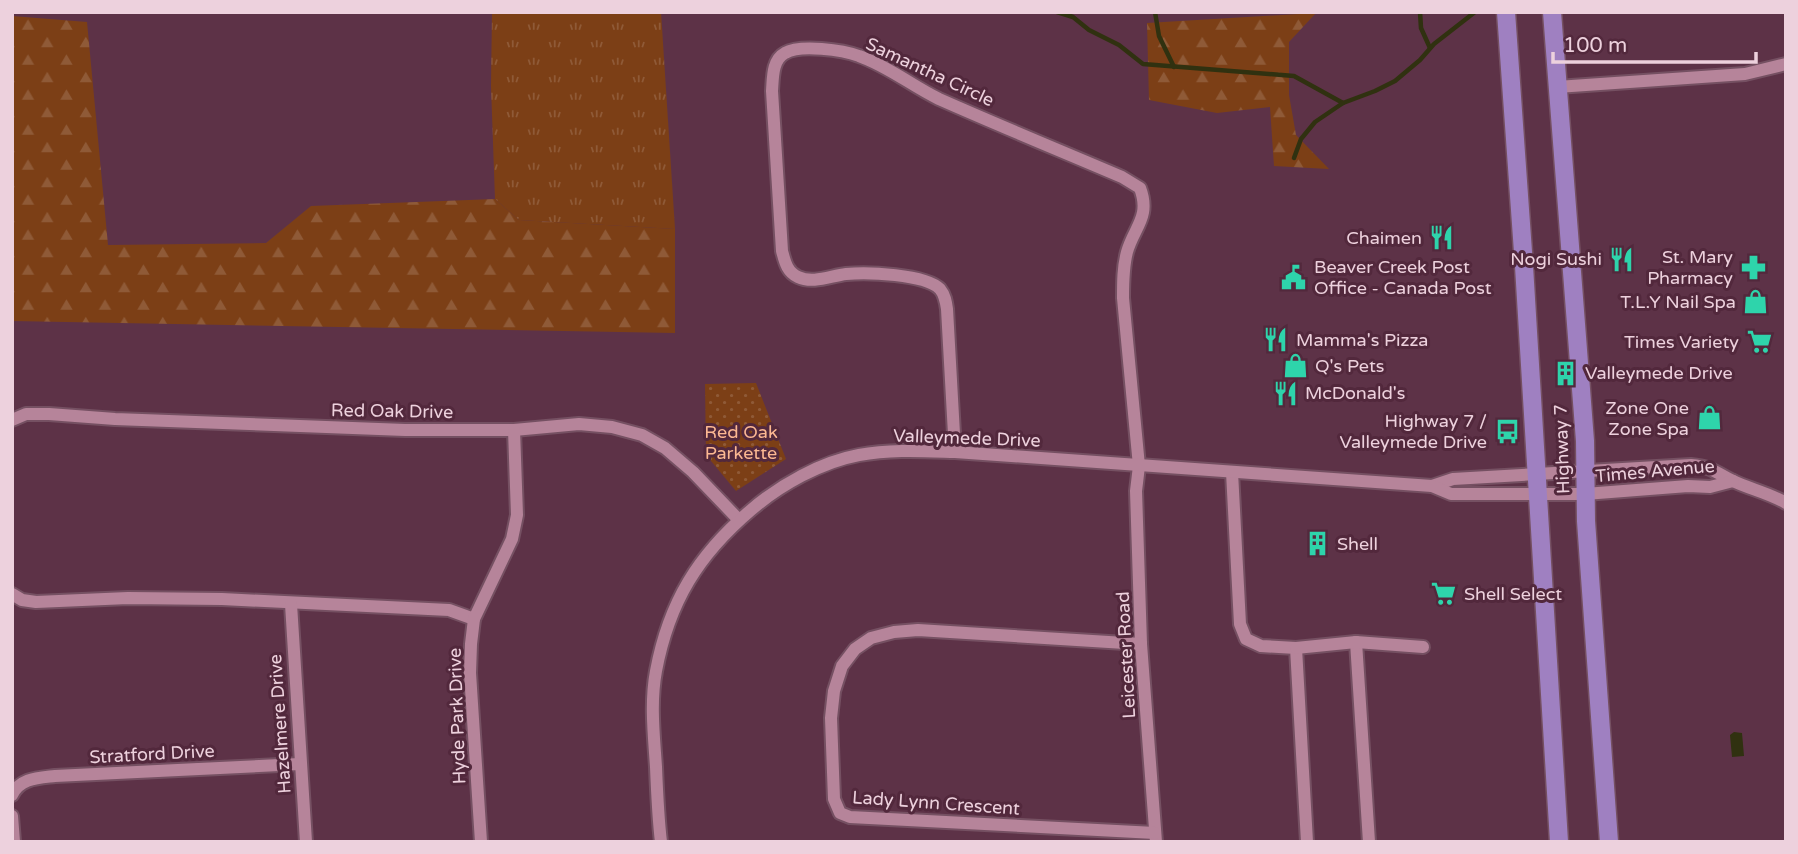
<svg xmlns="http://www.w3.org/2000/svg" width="1798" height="854" font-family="'Varela Round',sans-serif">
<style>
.grass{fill:url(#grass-tufts)}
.forest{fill:url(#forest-firs)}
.park{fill:url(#park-dots)}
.water{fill:#303110}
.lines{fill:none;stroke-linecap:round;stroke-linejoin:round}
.stream{stroke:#303110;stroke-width:4.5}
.minor-casing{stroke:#755062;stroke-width:16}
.major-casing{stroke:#755062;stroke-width:21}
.minor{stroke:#b6849a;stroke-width:12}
.major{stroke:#9f80c1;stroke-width:18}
.labels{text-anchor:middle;stroke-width:6;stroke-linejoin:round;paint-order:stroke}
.street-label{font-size:18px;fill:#edd1dd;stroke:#52283c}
.poi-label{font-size:18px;fill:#edd1dd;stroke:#52283c;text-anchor:end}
.park-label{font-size:18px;fill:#fcb892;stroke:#52283c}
</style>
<defs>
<pattern id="grass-tufts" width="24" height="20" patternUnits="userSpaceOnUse" patternTransform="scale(1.75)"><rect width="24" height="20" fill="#7c3f16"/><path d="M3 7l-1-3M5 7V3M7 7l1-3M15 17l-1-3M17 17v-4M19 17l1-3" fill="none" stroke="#8f5a37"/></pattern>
<pattern id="forest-firs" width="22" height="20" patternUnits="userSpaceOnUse" patternTransform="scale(1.75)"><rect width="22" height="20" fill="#7c3f16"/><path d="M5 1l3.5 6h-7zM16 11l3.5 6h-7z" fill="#8f5a37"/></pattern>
<pattern id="park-dots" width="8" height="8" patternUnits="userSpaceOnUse" patternTransform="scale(1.75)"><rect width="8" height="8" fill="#7c3f16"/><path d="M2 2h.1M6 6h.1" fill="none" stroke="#8f5a37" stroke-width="1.8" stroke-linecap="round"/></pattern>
</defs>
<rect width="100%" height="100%" fill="#5d3247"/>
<polygon class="grass" points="492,12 661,12 675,229 519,220 495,199 491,86"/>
<g class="forest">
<polygon points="1316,13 1289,42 1289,95 1296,135 1329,169 1274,166 1270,107 1217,113 1149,100 1147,23"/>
<polygon points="12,16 87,22 108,245 266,243 311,206 495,199 519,220 675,229 675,333 12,321"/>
</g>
<polygon class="park" points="756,383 786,459 736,491 706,455 705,384"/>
<polygon class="water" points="1734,732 1742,733 1744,756 1732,757 1730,735"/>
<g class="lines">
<g class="stream">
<polyline points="1057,12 1073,17 1089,30 1119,45 1143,64 1294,76 1343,103"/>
<polyline points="1155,12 1159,36 1174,67"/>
<polyline points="1420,12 1421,28 1430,48"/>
<polyline points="1294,158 1301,139 1315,122 1343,103 1375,91 1395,81 1420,60 1434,44 1475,12"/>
</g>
<defs>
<g id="minor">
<polyline points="1557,87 1745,74 1786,64"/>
<polyline points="12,420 26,414 49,414 115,419 405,430 514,430 579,424 612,427 642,435 665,448 693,472 739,520"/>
<path d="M955 452 947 309C946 302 945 295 940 289 925 274 867 272 846 274 830 276 813 284 798 277 787 272 785 262 782 251L772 91C773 78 772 60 785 53 800 44 843 50 859 56 888 66 912 86 939 99 1000 126 1061 151 1122 177L1140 188C1151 217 1134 227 1127 252 1123 267 1123 282 1123 298L1139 466 1136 491 1141 644 1156 842"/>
<polyline points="1232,472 1240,624 1246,639 1261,646 1296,648 1307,842"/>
<path d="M1432 486 1453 479 1691 465C1713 467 1714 472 1733 481 1750 489 1769 493 1786 503"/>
<polyline points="12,594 22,600 36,602 128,598 222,599 449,610 474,619"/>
<polyline points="291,604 306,842"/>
<polyline points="1356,642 1369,842"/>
<polyline points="1141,644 918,630 894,632 871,638 855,649 842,666 834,691 831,718 834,799 840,813 850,817 1155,833"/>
<polyline points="1296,648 1356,642 1423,647"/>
<path d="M12 795C20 778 38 778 55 776L300 764"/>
<polyline points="12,816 14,842"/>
<polyline points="481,842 470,673 471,644 474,619 512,539 517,515 514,430"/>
<path d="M661 842C658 817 657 792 656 767 654 736 650 703 656 671 669 602 698 555 751 510 780 485 821 462 859 455 891 449 923 451 955 452L1432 486 1451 494H1585L1688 486 1710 487 1733 481"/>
</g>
<g id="major">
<polyline points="1506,12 1524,266 1559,842"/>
<polyline points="1552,12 1585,441 1586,521 1609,842"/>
</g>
</defs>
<use href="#minor" class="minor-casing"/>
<use href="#major" class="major-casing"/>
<use href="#minor" class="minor"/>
<use href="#major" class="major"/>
</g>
<defs>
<symbol id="restaurant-bare" viewBox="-9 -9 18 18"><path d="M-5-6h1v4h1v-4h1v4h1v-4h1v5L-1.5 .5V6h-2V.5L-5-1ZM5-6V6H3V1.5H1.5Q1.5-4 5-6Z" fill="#2ed4ab" stroke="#52283c" stroke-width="2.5" paint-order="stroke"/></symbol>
<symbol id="pharmacy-bare" viewBox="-9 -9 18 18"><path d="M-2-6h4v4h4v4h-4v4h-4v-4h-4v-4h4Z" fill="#2ed4ab" stroke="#52283c" stroke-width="2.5" paint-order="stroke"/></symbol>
<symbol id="civic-bare" viewBox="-9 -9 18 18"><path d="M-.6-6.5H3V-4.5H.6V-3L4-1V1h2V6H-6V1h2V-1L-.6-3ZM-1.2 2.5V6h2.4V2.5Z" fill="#2ed4ab" stroke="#52283c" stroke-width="2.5" paint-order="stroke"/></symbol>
<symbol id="shop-bare" viewBox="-9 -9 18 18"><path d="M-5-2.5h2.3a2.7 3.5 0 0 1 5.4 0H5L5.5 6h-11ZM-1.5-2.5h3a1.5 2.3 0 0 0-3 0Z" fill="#2ed4ab" stroke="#52283c" stroke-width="2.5" paint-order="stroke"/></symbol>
<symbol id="supermarket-bare" viewBox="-9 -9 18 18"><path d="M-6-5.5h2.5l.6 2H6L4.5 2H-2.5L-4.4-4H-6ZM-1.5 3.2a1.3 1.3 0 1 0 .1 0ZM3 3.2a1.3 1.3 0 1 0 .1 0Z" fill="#2ed4ab" stroke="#52283c" stroke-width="2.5" paint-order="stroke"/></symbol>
<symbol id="building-bare" viewBox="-9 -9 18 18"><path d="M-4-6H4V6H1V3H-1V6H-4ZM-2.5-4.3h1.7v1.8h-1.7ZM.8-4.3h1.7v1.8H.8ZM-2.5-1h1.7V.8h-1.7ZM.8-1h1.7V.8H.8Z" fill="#2ed4ab" stroke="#52283c" stroke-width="2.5" paint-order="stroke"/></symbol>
<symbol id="bus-bare" viewBox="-9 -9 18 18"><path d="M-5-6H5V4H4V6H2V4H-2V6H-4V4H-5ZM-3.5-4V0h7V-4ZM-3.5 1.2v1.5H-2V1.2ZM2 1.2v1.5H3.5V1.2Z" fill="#2ed4ab" stroke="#52283c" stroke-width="2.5" paint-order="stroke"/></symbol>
</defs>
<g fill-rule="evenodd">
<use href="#restaurant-bare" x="1424" y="220" width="35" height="35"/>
<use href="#restaurant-bare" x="1604" y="242" width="35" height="35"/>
<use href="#pharmacy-bare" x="1736" y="250" width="35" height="35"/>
<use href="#civic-bare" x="1276" y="260" width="35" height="35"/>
<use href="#shop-bare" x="1738" y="284" width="35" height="35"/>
<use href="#restaurant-bare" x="1258" y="322" width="35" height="35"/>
<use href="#supermarket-bare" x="1742" y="324" width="35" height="35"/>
<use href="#shop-bare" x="1278" y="348" width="35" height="35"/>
<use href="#building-bare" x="1548" y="356" width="35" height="35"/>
<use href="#restaurant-bare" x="1268" y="376" width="35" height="35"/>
<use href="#shop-bare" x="1692" y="400" width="35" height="35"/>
<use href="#bus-bare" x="1490" y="414" width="35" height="35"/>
<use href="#building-bare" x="1300" y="526" width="35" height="35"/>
<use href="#supermarket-bare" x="1426" y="576" width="35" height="35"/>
</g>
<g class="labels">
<g class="street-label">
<text transform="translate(930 72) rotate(25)" y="6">Samantha Circle</text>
<text transform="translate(392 411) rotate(1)" y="6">Red Oak Drive</text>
<text transform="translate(967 438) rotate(2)" y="6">Valleymede Drive</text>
<text transform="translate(1562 449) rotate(-92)" y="6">Highway 7</text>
<text transform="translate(1655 471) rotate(-5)" y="6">Times Avenue</text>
<text transform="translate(1126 655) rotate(-93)" y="6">Leicester Road</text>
<text transform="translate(457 716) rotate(-92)" y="6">Hyde Park Drive</text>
<text transform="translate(280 724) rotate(-94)" y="6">Hazelmere Drive</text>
<text transform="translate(152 754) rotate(-3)" y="6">Stratford Drive</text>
<text transform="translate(936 803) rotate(4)" y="6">Lady Lynn Crescent</text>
</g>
<g class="poi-label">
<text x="1422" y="244">Chaimen</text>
<text x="1733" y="263">St. Mary<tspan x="1733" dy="21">Pharmacy</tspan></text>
<text x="1602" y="265">Nogi Sushi</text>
<text x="1314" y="273" text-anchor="start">Beaver Creek Post<tspan x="1314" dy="21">Office - Canada Post</tspan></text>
<text x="1736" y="308">T.L.Y Nail Spa</text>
<text x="1296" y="346" text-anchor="start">Mamma's Pizza</text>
<text x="1739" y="348">Times Variety</text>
<text x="1315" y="372" text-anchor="start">Q's Pets</text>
<text x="1585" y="379" text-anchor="start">Valleymede Drive</text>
<text x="1305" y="399" text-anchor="start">McDonald's</text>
<text x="1689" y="414">Zone One<tspan x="1689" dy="21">Zone Spa</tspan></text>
<text x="1487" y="427">Highway 7 /<tspan x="1487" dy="21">Valleymede Drive</tspan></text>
<text x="1337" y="550" text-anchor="start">Shell</text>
<text x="1464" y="600" text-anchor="start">Shell Select</text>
</g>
<g class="park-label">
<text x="741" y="438">Red Oak<tspan x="741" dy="21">Parkette</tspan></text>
</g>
</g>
<rect width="1798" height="854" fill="none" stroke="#edd1dd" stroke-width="28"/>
<path d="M1553 52v10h203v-10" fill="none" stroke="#edd1dd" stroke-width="3.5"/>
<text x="1563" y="52" font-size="21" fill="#edd1dd" stroke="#52283c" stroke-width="5" paint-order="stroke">100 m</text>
</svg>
